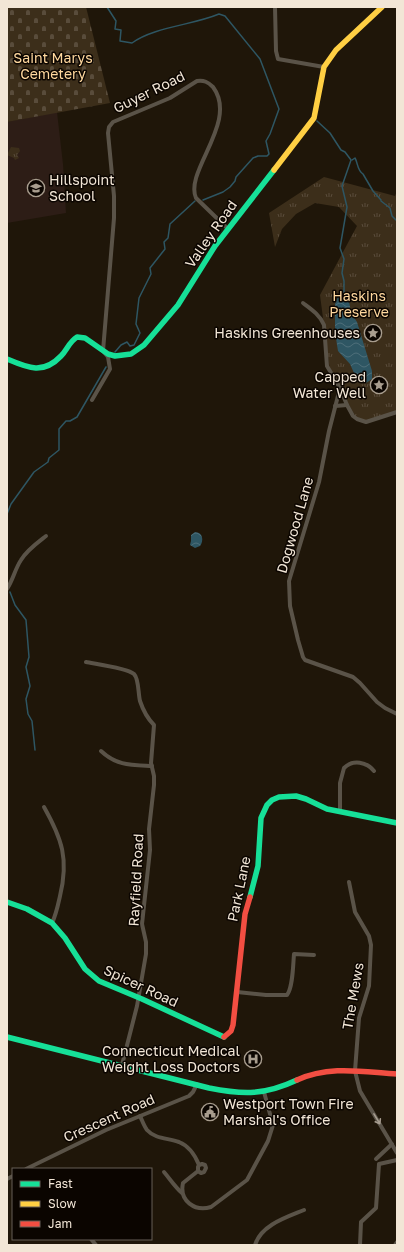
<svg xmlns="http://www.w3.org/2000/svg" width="404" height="1252" font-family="'Golos Text',sans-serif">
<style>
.education{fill:#2d1d16}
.grass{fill:url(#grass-tufts)}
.cemetery{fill:url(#cemetery-stones)}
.water{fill:url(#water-waves)}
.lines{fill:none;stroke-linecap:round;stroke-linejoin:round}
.stream{stroke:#2e5663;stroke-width:1.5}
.street{stroke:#5a5348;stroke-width:4}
.fast{stroke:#16e098;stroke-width:5.5}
.slow{stroke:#ffcf43;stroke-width:5.5}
.jam{stroke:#f24e42;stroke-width:5.5}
.oneway{stroke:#a69c8f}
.labels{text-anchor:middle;stroke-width:3;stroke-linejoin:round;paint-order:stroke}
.park-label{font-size:14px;fill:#ffd89e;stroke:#0b0500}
.street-label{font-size:14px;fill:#f2e6d6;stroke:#0b0500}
.poi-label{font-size:14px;fill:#f2e6d6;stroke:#0b0500;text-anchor:end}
</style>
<defs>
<pattern id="grass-tufts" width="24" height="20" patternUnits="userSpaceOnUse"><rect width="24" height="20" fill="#3c2e1a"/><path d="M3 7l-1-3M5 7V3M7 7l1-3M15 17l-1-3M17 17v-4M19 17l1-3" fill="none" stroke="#594c3b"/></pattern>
<pattern id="cemetery-stones" width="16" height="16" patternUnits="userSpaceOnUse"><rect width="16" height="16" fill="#3c2e1a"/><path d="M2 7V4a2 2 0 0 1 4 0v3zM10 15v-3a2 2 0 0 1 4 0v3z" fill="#594c3b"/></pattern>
<pattern id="water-waves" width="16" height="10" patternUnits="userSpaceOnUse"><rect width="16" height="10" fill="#2e5663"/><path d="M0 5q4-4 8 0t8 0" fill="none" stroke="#4d6e79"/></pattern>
</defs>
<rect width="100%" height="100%" fill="#1f1609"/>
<polygon class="education" points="57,112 63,164 66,213 7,223 7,122"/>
<g class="grass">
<polygon points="11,147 19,148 20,151 17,155 19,158 15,160 14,158 7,155"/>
<polygon points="324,177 395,196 397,191 397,412 371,422 357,419 330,371 320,295 357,226 339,207 315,203 296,214 282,229 275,247 269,213"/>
</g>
<polygon class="cemetery" points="7,7 86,7 110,103 7,122"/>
<g class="water">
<polygon points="340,292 348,295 351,313 357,322 372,371 372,379 366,383 358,382 350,364 338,351 337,345 335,331 335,304"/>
<path d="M195 532C203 532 204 541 200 546L195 548 190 545 191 541V535Z"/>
</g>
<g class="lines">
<g class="stream">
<path d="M107 7 116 21 115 29 121 30 120 41 132 43C154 27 193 25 219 14L225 16 260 59 279 109 270 134 266 141 269 154 267 156H258L253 158 236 177 235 181 230 187 223 192 203 200"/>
<polyline points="317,121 330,133 341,150 345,152 351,160 342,186 347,207 340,248 344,259 342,273 344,281 344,293"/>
<path d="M352 160 355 158C358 163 357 170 363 174L373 191 381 200"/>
<polyline points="381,201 390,208 392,216 397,221"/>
<polyline points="115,352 121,345 127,342 130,346 134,345 140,333 136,324 139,298 151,274 150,268 165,249 164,242 168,238 170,224 195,201"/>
<polyline points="7,514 11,504 34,472 48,462 49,458 59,450 59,429 66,421 70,421 77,417 106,367"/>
<polyline points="10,592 15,605 26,620 29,657 26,667 30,686 26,699 28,714 32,721 35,750"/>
</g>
<g class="street">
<polyline points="275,7 276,51 278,59 324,67"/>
<path d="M303 303C311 309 320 315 324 325L327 366 340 388 347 405 353 416 357 419 366 422 397 412"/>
<polyline points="340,388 329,431 319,482 289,581 290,606 298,640 303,657 305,660 353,677 360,683 377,702 385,708 397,714"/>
<path d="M92 400 110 369 108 357 103 351 114 218V196L108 133 109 127 113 122 170 98 197 81C204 80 208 82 213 87 239 122 184 171 196 198L228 229"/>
<polyline points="335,406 347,405"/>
<path d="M7 589C13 580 15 569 21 560 27 550 37 543 46 536"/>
<path d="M86 662C96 664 127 668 134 674 139 679 138 693 140 701 143 710 147 718 154 725L151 763 154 776V785L149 829 150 850 142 924 146 942V954L137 1006 122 1065"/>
<path d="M101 751C117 766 131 765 152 766"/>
<path d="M44 807C62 839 69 859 60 896 58 905 56 915 52 923"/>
<path d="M340 811V783L344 768C353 759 367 762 374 771"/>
<polyline points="349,882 355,912 369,936 371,945 369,986 359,1018 355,1071 360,1091 397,1153"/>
<path d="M237 992 266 995H287C293 987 293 965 294 954L314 955"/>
<path d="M140 1116C142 1120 144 1126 147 1130 155 1139 168 1138 179 1142 189 1146 195 1155 199 1165L198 1167V1171L201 1173 204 1172 206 1168 205 1165 202 1164 199 1165"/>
<polyline points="376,1159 392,1144"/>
<polyline points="26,1169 106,1130 189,1096 193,1092 197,1084"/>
<path d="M198 1171 183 1183C179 1201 195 1212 211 1207L247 1180 268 1141 273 1125 264 1092"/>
<path d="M164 1172C170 1179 175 1187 182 1193"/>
<polyline points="7,1179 13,1176"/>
<polyline points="91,1239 96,1245"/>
<path d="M255 1245C261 1225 287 1217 304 1210"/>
<polyline points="360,1245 361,1222 376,1208 379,1164 397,1160"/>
<polyline points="395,1245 397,1242"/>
</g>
<g class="fast">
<path d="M7 359C28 368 43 375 61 356 67 350 69 342 77 337L85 338 108 354 115 356 131 354 144 345 178 305 215 246 274 170"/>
<polyline points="250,897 258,866 261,818 267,805 272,800 279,797 296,796 306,799 327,809 397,823"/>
<polyline points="7,902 27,909 52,923 65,938 85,969 99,981 142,999 224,1037"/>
<path d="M7 1037 209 1088C244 1095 265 1095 297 1080"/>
</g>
<polyline class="slow" points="274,170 314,118 324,67 336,50 382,7"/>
<g class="jam">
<polyline points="224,1037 231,1031 233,1025 245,914 250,897"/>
<path d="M297 1080C330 1065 363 1072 397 1074"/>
</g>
</g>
<defs><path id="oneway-shaft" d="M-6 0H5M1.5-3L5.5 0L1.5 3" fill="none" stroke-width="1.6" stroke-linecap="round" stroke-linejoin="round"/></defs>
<use class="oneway" href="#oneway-shaft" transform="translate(377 1119) rotate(59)"/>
<defs>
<symbol id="school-ring" viewBox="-11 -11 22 22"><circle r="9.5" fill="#0b0500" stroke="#a89d8e" stroke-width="1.5"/><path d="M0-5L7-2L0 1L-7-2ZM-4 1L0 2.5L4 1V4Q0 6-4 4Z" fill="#a89d8e"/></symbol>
<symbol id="sight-ring" viewBox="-11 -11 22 22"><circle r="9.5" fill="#0b0500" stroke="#a89d8e" stroke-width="1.5"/><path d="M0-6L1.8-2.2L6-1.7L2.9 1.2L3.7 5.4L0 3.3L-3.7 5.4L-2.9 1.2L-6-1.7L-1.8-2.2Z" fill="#a89d8e"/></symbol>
<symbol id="hospital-ring" viewBox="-11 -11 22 22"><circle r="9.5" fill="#0b0500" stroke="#a89d8e" stroke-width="1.5"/><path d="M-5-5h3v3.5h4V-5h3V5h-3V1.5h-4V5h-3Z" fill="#a89d8e"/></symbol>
<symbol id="civic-ring" viewBox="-11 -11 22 22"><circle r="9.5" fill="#0b0500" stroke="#a89d8e" stroke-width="1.5"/><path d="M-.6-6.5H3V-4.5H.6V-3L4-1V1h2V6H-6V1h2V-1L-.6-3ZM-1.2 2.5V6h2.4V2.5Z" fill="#a89d8e"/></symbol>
</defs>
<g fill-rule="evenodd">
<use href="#school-ring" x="26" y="178" width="20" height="20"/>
<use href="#sight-ring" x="363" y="323" width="20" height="20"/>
<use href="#sight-ring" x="369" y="375" width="20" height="20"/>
<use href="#hospital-ring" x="243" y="1049" width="20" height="20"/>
<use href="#civic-ring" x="200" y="1102" width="20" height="20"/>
</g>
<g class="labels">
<g class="park-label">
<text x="53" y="63">Saint Marys<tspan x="53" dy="16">Cemetery</tspan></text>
<text x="359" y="301">Haskins<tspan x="359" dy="16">Preserve</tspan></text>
</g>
<g class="street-label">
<text transform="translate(149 92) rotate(-26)" y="5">Guyer Road</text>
<text transform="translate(211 234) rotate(-55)" y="5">Valley Road</text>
<text transform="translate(295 525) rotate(-74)" y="5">Dogwood Lane</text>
<text transform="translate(136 880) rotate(-87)" y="5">Rayfield Road</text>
<text transform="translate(239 889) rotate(-78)" y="5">Park Lane</text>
<text transform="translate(141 986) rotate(25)" y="5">Spicer Road</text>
<text transform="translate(353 996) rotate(-80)" y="5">The Mews</text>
<text transform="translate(109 1118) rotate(-24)" y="5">Crescent Road</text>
</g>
<g class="poi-label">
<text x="49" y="185" text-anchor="start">Hillspoint<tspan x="49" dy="16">School</tspan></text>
<text x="360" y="338">Haskins Greenhouses</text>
<text x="366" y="382">Capped<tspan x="366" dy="16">Water Well</tspan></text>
<text x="240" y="1056">Connecticut Medical<tspan x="240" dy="16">Weight Loss Doctors</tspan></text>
<text x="223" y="1109" text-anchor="start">Westport Town Fire<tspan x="223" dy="16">Marshal's Office</tspan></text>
</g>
</g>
<rect width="404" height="1252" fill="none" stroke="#f2e6d6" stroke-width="16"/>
<rect x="12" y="1168" width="140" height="72" fill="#0b0500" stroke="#675f56"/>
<rect x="20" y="1181" width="20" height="6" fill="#16e098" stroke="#675f56"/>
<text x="48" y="1188" font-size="12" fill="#f2e6d6">Fast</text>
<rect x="20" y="1201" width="20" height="6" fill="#ffcf43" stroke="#675f56"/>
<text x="48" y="1208" font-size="12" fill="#f2e6d6">Slow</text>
<rect x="20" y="1221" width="20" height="6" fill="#f24e42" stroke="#675f56"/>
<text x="48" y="1228" font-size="12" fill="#f2e6d6">Jam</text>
</svg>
